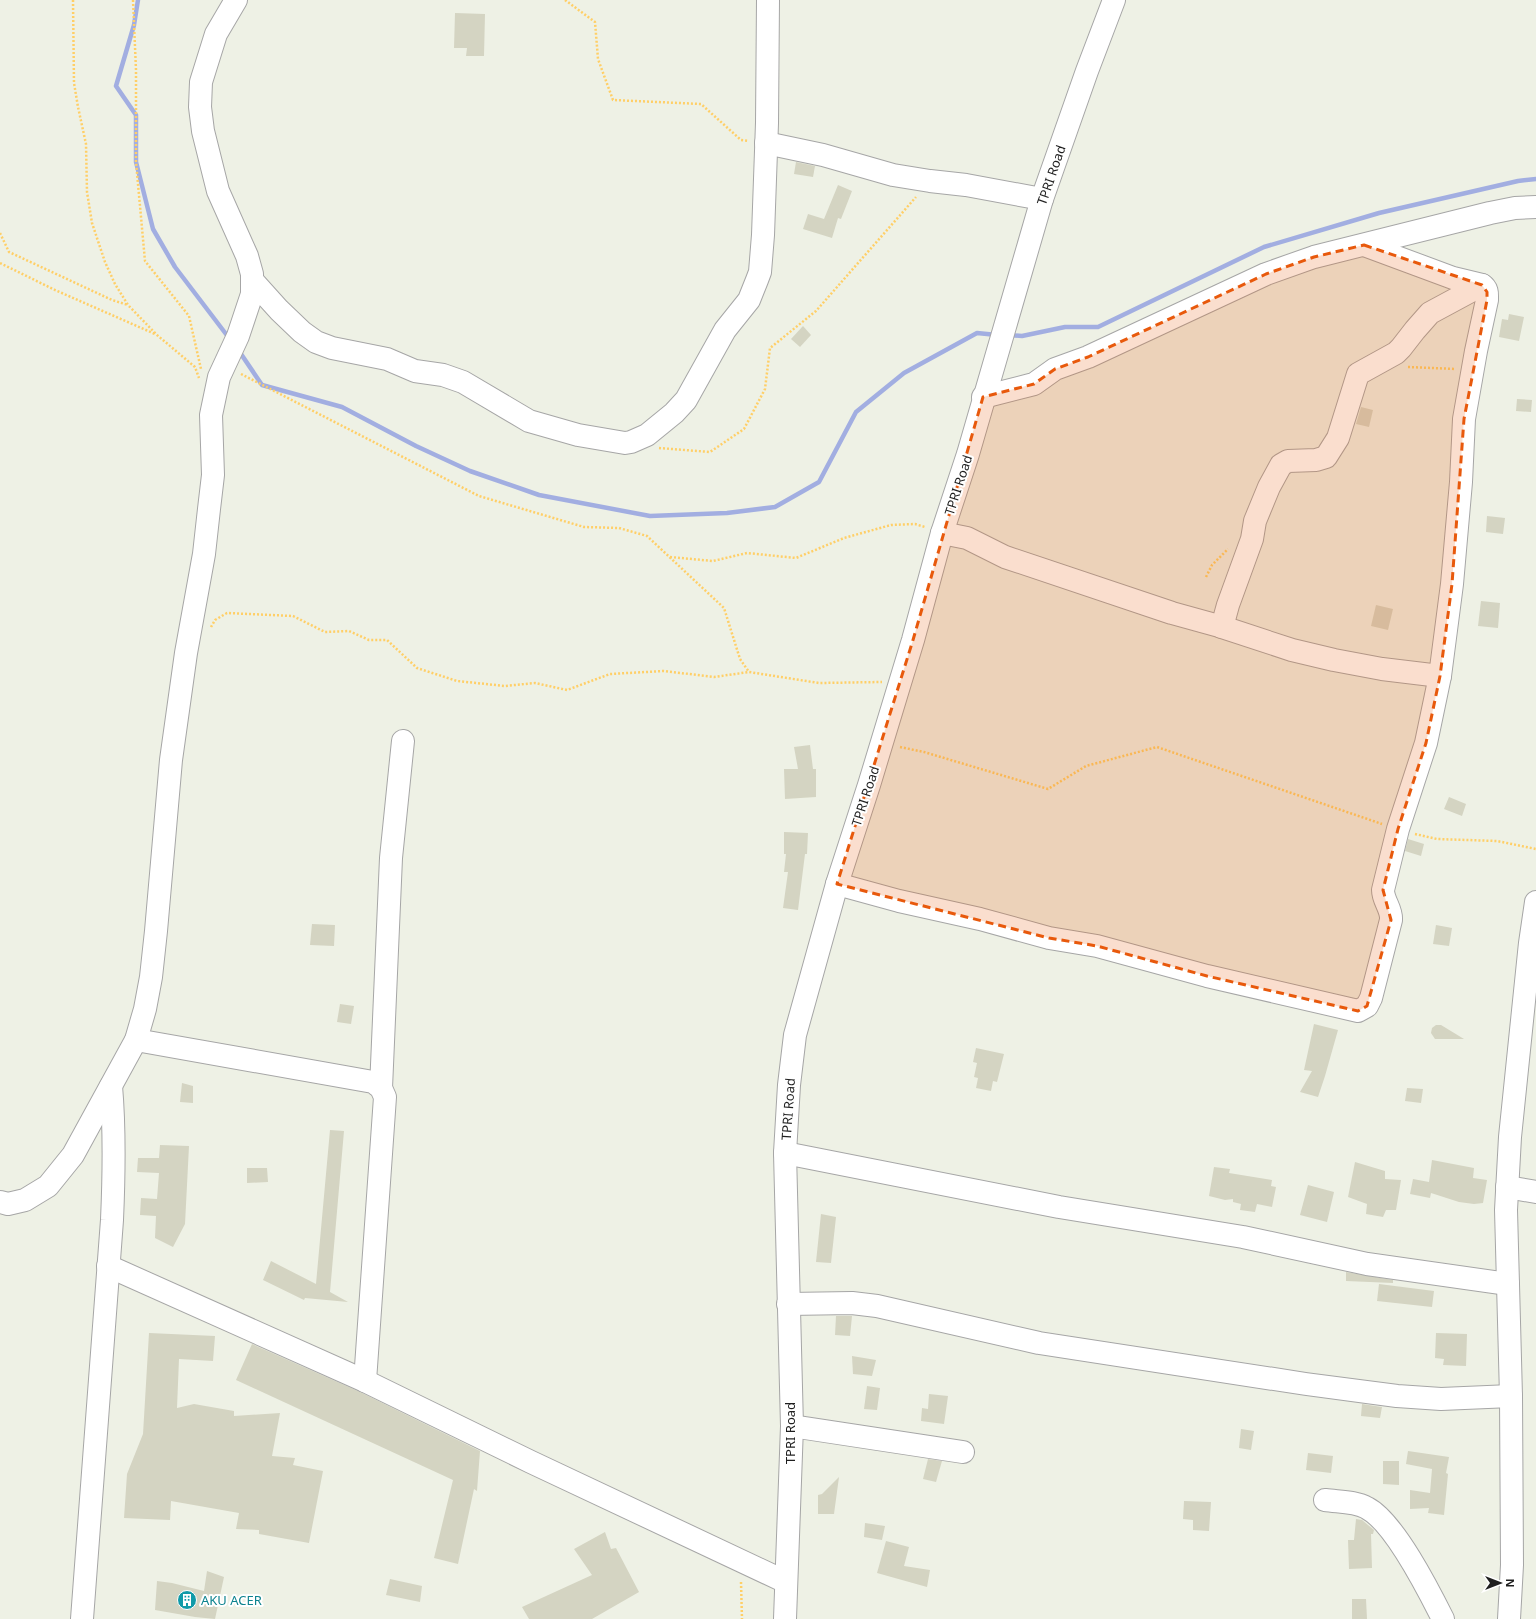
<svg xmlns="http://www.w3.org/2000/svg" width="1536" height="1619" font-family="'Noto Sans',sans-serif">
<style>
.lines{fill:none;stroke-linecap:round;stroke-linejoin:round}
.stream{stroke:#a2aee1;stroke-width:4.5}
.building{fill:#d4d4c2}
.minor-casing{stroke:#a6a6a6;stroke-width:24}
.path{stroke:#ffcf67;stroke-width:2.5;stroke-dasharray:2 2;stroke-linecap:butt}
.minor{stroke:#fff;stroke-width:22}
.marked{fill:#e8590c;fill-opacity:0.2;stroke:#e8590c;stroke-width:3;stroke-dasharray:8 5;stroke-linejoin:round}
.labels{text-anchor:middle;stroke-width:4;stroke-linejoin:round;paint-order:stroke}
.street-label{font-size:13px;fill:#1f1f1f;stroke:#fff}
.culture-label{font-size:13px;fill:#0d838f;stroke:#fff;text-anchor:start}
</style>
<rect width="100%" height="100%" fill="#eef1e5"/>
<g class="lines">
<g class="stream">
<polyline points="138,0 134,25 116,86 136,115 136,162 153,229 175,267 229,338"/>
<polyline points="1009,335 1022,336 1065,327 1098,327 1264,247 1379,213 1518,181 1536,179"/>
<polyline points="239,351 262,385 342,407 416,446 470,471 539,495 650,516 727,513 775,507 819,482 856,412 904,373 977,333 997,335"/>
</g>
</g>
<g class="building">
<polygon points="455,13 485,14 484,56 466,56 467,48 454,48"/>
<polygon points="796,162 815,166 813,177 794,174"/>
<polygon points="838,185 852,191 841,219 838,218 832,238 803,229 808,214 824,219"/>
<polygon points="1509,314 1524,317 1519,341 1499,337 1502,319 1508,320"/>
<polygon points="803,326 811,335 800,347 791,339"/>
<polygon points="1517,399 1532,400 1531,412 1516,411"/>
<polygon points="1361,407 1373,410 1369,427 1356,424"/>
<polygon points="1487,516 1505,518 1503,534 1486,532"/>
<polygon points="1481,601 1500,603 1498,628 1478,626"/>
<polygon points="1376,605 1393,609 1388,630 1371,626"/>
<polygon points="810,745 813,769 816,769 816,797 785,799 784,769 798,769 794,747"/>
<polygon points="1449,797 1466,804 1462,816 1444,809"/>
<polygon points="784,832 808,833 807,854 805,854 798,910 783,908 788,872 784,872 786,854 784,854"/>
<polygon points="1408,839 1424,844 1421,856 1405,851"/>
<polygon points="312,924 335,925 334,946 310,945"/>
<polygon points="1436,925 1452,928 1449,946 1433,944"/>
<polygon points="340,1004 354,1006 351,1024 337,1022"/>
<polygon points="1314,1024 1338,1030 1325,1076 1318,1097 1300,1092 1312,1071 1304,1070"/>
<polygon points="1436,1025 1441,1025 1464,1039 1435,1039 1431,1033 1432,1028"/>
<polygon points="976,1048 1004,1054 997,1082 993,1081 991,1091 976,1088 978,1078 974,1077 977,1063 973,1062"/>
<polygon points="182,1083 193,1086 193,1103 180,1102"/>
<polygon points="1407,1088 1423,1089 1421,1103 1405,1101"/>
<polygon points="330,1130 344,1131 330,1292 348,1302 305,1298 304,1300 263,1280 271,1261 316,1284"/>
<polygon points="160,1145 189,1146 185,1224 173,1247 155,1238 156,1216 140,1215 141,1198 157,1199 159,1173 137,1172 138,1158 159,1158"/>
<polygon points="1432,1160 1474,1168 1473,1178 1487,1180 1483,1203 1474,1204 1459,1202 1431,1193 1430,1198 1410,1194 1413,1179 1429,1182"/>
<polygon points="1355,1162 1385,1171 1385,1179 1401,1180 1396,1210 1386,1210 1383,1217 1366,1214 1367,1204 1348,1197"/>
<polygon points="1214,1167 1230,1169 1229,1173 1272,1180 1271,1186 1276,1187 1272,1207 1257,1204 1255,1212 1240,1210 1241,1204 1233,1202 1233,1199 1225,1200 1209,1196"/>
<polygon points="247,1168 267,1168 268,1182 247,1183"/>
<polygon points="1308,1185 1334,1192 1327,1222 1300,1215"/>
<polygon points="821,1214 836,1217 831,1263 816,1262"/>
<polygon points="1346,1272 1393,1280 1393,1283 1346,1281"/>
<polygon points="1379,1284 1434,1291 1432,1307 1377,1301"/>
<polygon points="836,1316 852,1316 850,1336 835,1335"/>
<polygon points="149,1333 215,1336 213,1361 179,1359 177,1408 194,1404 234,1411 234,1416 280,1413 272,1456 295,1458 293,1465 323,1471 309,1543 259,1534 259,1530 236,1529 239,1513 171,1501 170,1520 124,1518 127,1474 143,1434"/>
<polygon points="1436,1333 1467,1334 1466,1366 1443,1365 1444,1359 1435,1358"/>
<polygon points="252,1344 360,1392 480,1451 477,1491 474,1489 458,1564 434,1558 453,1480 236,1380"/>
<polygon points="852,1356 876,1360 872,1376 853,1374"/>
<polygon points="867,1386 880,1388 877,1410 864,1409"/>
<polygon points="929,1394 948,1396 944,1424 921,1421 922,1408 928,1409"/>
<polygon points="1362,1404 1382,1407 1380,1418 1361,1416"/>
<polygon points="1241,1429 1254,1431 1251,1450 1239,1448"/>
<polygon points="1408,1451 1449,1457 1446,1473 1448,1474 1444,1515 1428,1513 1429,1508 1410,1509 1410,1490 1430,1493 1432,1469 1406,1464"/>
<polygon points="1308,1453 1333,1456 1331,1473 1306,1470"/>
<polygon points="928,1459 942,1461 936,1482 923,1479"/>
<polygon points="1383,1461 1399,1461 1399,1485 1383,1484"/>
<polygon points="839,1477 834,1514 818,1514 818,1495 822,1494"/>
<polygon points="1184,1501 1211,1502 1209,1531 1193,1530 1193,1520 1183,1519"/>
<polygon points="1356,1519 1362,1520 1374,1530 1373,1534 1371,1534 1372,1568 1349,1569 1348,1540 1354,1540"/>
<polygon points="865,1523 885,1526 882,1540 864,1537"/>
<polygon points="605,1532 611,1549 616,1548 639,1592 592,1619 529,1619 522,1607 592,1575 574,1549"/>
<polygon points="886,1541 909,1547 904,1566 930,1570 927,1587 877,1573"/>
<polygon points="207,1571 224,1577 215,1619 195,1617 155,1610 157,1581 172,1583 204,1591"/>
<polygon points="390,1579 422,1586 420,1602 386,1595"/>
<polygon points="1352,1599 1366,1599 1367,1619 1352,1619"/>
</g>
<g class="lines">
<defs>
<g id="minor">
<polyline points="766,143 823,155 893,175 930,181 966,185 1042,199"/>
<polyline points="252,280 279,310 302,332 316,342 332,348 387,359 415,371 443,375 463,382 529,421 578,435 625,443 631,442 647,435 674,413 686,400 725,330 749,300 757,280 760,272 763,235 767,123 768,0"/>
<polyline points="983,397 1034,384 1055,369 1088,357 1266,274 1314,257 1490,213 1515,208 1536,207"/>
<polyline points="942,533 967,538 1005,557 1172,613 1219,626 1292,650 1334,660 1382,669 1440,676"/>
<polyline points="1222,627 1228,605 1252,539 1255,521 1269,487 1281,465 1288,461 1316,460 1326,457 1338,438 1358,374 1396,353 1401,348 1415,330 1430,313 1482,285"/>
<path d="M837 884 899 901 980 919 1049 938 1097 946 1207 976 1358 1011 1367 1006 1371 998 1391 920C1392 909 1383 901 1383 890L1398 829 1426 743 1440 676 1452 584 1461 482 1464 419 1476 351 1487 300C1487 294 1488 289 1482 285L1453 278 1364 245"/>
<polyline points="136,1040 373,1082 381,1088 385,1097 365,1381"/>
<polyline points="381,1088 391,858 403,741"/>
<polyline points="785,1153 1059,1207 1243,1237 1367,1264 1508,1284"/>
<polyline points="1507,1187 1536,1192"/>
<polyline points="0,1202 8,1204 25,1200 48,1186 73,1155 136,1040 145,1009 151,977 156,931 171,760 186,653 204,554 209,509 213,475 211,415 219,377 238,336 252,294 252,274 247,256 218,191 203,131 200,107 201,82 216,34 236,0"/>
<polyline points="108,1266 365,1381 531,1462 786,1582"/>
<polyline points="788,1304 852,1303 877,1306 1039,1343 1306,1384 1397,1396 1441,1399 1511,1396"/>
<polyline points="792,1426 963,1452"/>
<path d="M1325 1500C1339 1502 1355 1501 1367 1508 1394 1522 1429 1591 1443 1619"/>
<path d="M82 1619 112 1220C114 1175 115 1131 111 1086"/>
<polyline points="785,1619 792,1426 785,1153 789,1085 795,1035 837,884 869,785 913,640 942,533 968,454 1042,199 1087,71 1114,0"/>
<polyline points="1509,1619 1512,1565 1511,1396 1506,1210 1510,1137 1530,943 1536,902"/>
</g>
</defs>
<use href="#minor" class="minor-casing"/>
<g class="path">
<polyline points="73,0 74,83 78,107 86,144 87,192 92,223 105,262 115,284 128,305 157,335 195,367 199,378"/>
<polyline points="133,0 136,70 136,162 145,261 189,316 201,369"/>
<polyline points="565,0 595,22 598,59 613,100 701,104 741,140 749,141"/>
<polyline points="0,233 9,252 112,300 128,305"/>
<polyline points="0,263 55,290 155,334"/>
<polyline points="1408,367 1455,369"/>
<polyline points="241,374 479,496 584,527 619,528 647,536 724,608 740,659 749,672"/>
<polyline points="659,448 710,452 744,429 765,389 770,348 816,311 916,197"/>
<polyline points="670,557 713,561 747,553 796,558 844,538 891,525 915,524 925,527"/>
<polyline points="1206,577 1212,565 1228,549"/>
<polyline points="211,627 215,620 227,613 293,616 325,632 349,631 369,640 387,640 417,668 457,681 505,686 535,683 567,690 610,674 664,671 714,677 749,672 819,683 882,682"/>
<polyline points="900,747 924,752 1048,789 1086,766 1157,747 1382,824"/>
<polyline points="1415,834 1437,839 1497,841 1536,849"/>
<polyline points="741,1582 742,1619"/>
</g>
<use href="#minor" class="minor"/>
</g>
<path class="marked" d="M1364 245 1482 285 1487 292V300L1464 419 1452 584 1440 676 1426 743 1398 829 1383 890 1391 920 1367 1006 1358 1011 1207 976 1097 946 1049 938 837 884 913 640 983 397 1034 384 1055 369 1088 357 1266 274 1314 257Z"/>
<defs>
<symbol id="building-disc" viewBox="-11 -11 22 22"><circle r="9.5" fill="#0f9aa8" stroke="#fff"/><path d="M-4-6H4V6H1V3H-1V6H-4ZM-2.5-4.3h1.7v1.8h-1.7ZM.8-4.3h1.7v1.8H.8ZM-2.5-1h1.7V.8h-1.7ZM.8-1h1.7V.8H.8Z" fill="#fff"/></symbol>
</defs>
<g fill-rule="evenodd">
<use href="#building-disc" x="176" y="1589" width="22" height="22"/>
</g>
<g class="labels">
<g class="street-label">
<text transform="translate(1051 175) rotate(-71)" y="5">TPRI Road</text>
<text transform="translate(958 485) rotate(-72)" y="5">TPRI Road</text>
<text transform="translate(865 796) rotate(-72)" y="5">TPRI Road</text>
<text transform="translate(788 1109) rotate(-86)" y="5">TPRI Road</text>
<text transform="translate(790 1433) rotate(-90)" y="5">TPRI Road</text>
</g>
<g class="culture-label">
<text x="201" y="1605">AKU ACER</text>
</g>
</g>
<g transform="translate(1500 1583) rotate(90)" stroke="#ffffff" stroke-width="3" paint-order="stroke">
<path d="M0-3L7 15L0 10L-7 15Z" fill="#1f1f1f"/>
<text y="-6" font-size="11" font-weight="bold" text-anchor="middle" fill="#1f1f1f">N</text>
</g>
</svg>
